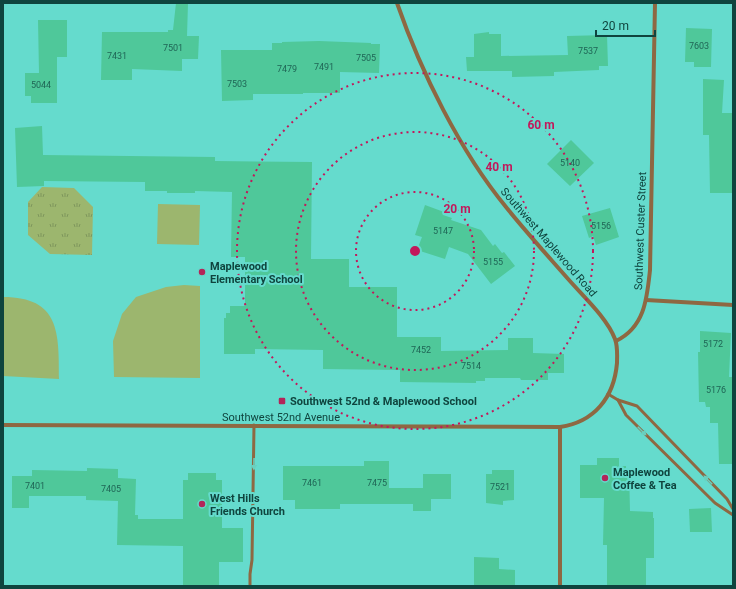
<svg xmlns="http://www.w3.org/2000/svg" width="736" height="589" font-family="Roboto,sans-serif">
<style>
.green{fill:#9cb66e}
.park{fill:url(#park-tufts)}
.building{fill:#4fc89a}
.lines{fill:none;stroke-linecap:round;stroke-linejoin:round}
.service{stroke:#8e6842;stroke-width:3}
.minor{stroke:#8e6842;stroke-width:4}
.oneway{fill:#69d0bf}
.ring{fill:none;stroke:#c2185b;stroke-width:2;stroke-dasharray:2 4}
.poi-dot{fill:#b32559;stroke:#65dbcd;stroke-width:1.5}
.labels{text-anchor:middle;stroke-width:4;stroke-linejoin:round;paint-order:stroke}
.number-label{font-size:9px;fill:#1f6555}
.street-label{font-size:11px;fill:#0f443e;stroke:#65dbcd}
.poi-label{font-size:11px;font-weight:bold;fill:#0f443e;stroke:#65dbcd;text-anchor:start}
.centre{fill:#c2185b;stroke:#65dbcd;stroke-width:2}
.ring-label{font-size:12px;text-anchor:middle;font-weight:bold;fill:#c2185b;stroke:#65dbcd;stroke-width:4;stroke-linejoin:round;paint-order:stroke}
</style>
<defs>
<pattern id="park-tufts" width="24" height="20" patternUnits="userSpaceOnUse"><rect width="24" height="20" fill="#9cb66e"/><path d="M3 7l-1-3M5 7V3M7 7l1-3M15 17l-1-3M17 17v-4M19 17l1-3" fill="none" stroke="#7e965c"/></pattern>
</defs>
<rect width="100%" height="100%" fill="#65dbcd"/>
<g class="green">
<polygon points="158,204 200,205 199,245 157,244"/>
<polygon points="184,285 200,286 200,378 114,377 113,341 122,314 136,297 166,287"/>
<path d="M3 297C60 297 59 333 59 379L3 376Z"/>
</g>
<polygon class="park" points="42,187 74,188 93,207 92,255 50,254 28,235 28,202"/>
<g class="building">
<polygon points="176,3 188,3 187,36 199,36 198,59 182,59 182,71 132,69 132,80 101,80 102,32 168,32 168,30 173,30"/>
<polygon points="38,20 67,20 67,57 57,57 57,103 31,103 31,96 25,96 25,73 39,73"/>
<polygon points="686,28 712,29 711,67 694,67 694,62 685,62"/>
<polygon points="489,32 489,34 501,34 501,56 568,55 567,36 607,35 608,66 599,66 599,70 554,72 554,76 512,77 512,71 467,71 466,57 474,57 474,34"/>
<polygon points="319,41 371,43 371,44 380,44 379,73 340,72 340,93 303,93 303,94 253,94 253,100 222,101 221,50 272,50 272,43 282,43 282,42"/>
<polygon points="703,79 724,80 722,113 733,113 733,193 710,193 709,135 703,135"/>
<polygon points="42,126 43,155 215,157 215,161 312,162 311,259 349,259 349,287 397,287 397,337 441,337 441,351 508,350 508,338 533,338 533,353 564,354 564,373 548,373 548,380 521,380 520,378 485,378 485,381 476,381 476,383 400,382 400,370 323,369 323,350 255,349 255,354 224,354 224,318 226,318 226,313 230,313 230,306 245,306 245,257 231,257 232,192 195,191 195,193 167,193 167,191 145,191 145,182 44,181 44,186 17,187 15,128"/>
<polygon points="571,140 594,163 570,186 547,164"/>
<polygon points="425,205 444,212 443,215 452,218 451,220 481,230 493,246 495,244 502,253 504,252 515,266 491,284 468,254 449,247 445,259 417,250 422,237 415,235"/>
<polygon points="610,208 619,237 596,245 593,236 589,238 582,216"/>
<polygon points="700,331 731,333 729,377 733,377 733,464 719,464 718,423 710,423 710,407 706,407 705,402 699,402 698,352 700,352"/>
<polygon points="597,458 619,458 619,466 626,466 626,469 629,469 630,511 653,512 653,518 654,518 654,558 646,558 646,586 607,586 607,545 603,545 604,498 580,498 580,465 597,465"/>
<polygon points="364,461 389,461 389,488 423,488 423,474 451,474 451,499 431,499 431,511 413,511 413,504 340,504 340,509 295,509 295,500 283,500 283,466 364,466"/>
<polygon points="87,468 118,469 118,478 136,479 135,515 138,515 138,519 183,519 183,480 188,480 188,473 216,473 216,480 222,480 222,528 243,528 243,562 219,562 219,586 183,586 183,546 117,545 118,501 86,500 86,496 29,496 29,508 12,508 12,476 32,476 32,470 87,471"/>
<polygon points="492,470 514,470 514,500 503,501 503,505 486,503 486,474 492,474"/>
<polygon points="711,508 712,532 690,532 689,509"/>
<polygon points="474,557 499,558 499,569 515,570 515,586 474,586"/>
</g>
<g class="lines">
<g class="service">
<polyline points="608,394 618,400 637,406 727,499 733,509"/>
<polyline points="618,400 626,415 715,503 733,515"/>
<polyline points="250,586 250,574 252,560 254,425"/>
</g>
<g class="minor">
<polyline points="646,300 733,305"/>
<path d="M616 341C645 327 647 298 650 270L655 3"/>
<path d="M3 425 560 427C594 422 614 398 617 363 617 356 618 347 615 339 607 318 584 297 569 280 548 256 526 232 506 207 460 151 421 72 397 3"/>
<polyline points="560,427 560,586"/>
</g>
</g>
<defs><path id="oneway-solid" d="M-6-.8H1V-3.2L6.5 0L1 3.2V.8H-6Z"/></defs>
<g class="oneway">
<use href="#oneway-solid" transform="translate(642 431) rotate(45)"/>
<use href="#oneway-solid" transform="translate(254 464) rotate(91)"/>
<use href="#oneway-solid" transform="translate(708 480) rotate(-134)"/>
</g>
<g class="ring">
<circle cx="415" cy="251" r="59"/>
<circle cx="415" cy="251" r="119"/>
<circle cx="415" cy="251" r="178"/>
</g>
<g class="poi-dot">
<circle cx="202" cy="272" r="4"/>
<rect x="278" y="397" width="8" height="8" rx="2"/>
<circle cx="605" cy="478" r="4"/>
<circle cx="202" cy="504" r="4"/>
</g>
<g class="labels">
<g class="number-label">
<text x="699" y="49">7603</text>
<text x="173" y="51">7501</text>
<text x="588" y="54">7537</text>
<text x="117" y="59">7431</text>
<text x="366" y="61">7505</text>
<text x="324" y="70">7491</text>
<text x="287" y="72">7479</text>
<text x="237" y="87">7503</text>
<text x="41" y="88">5044</text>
<text x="570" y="166">5140</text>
<text x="601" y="229">5156</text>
<text x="443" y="234">5147</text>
<text x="493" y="265">5155</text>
<text x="713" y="347">5172</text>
<text x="421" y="353">7452</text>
<text x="471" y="369">7514</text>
<text x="716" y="393">5176</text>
<text x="312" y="486">7461</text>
<text x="377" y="486">7475</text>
<text x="35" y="489">7401</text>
<text x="500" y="490">7521</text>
<text x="111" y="492">7405</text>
</g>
<g class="street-label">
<text transform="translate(640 231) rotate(-88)" y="4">Southwest Custer Street</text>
<text transform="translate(549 242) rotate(49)" y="4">Southwest Maplewood Road</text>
<text x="281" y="421">Southwest 52nd Avenue</text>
</g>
<g class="poi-label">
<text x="210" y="270">Maplewood<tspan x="210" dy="13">Elementary School</tspan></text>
<text x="290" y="405">Southwest 52nd &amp; Maplewood School</text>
<text x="613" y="476">Maplewood<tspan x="613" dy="13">Coffee &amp; Tea</tspan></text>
<text x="210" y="502">West Hills<tspan x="210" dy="13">Friends Church</tspan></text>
</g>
</g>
<circle cx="415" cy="251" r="6" class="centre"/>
<g class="ring-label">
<text x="541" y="129">60 m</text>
<text x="499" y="171">40 m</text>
<text x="457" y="213">20 m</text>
</g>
<rect width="736" height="589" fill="none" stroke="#0f443e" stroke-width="8"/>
<path d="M596 30v6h59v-6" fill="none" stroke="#0f443e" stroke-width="2"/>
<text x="602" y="30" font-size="12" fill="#0f443e" stroke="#65dbcd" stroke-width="3" paint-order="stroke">20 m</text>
</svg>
